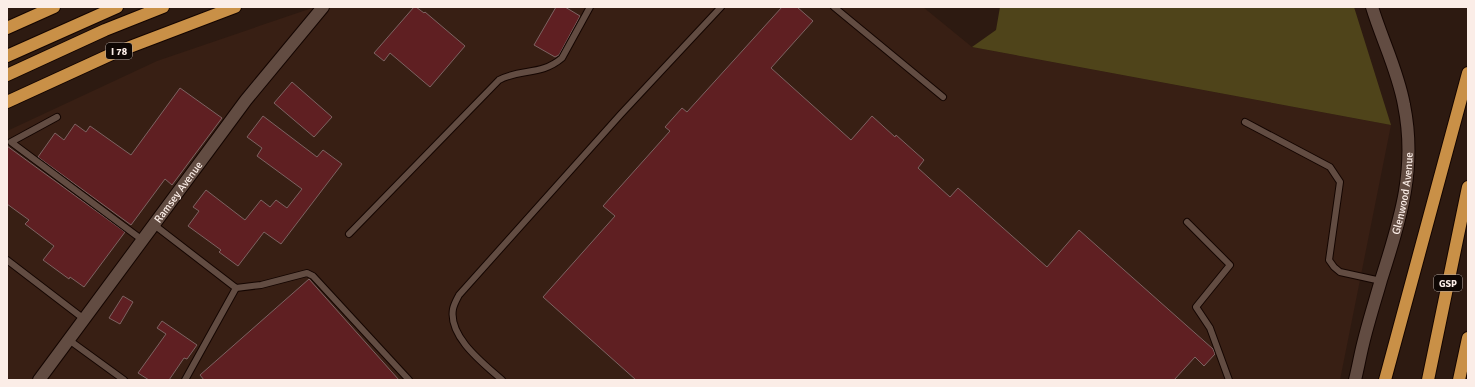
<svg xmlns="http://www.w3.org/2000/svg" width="1475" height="387" font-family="Signika,sans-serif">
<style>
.built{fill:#381f14}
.green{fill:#4f441a}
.building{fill:#5f1f22;stroke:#7d6362}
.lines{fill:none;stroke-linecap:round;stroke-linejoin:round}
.lane-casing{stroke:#140501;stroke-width:8}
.secondary-casing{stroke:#140501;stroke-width:14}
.highway-casing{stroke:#140501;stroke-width:14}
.lane{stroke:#624c42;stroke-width:6}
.secondary{stroke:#624c42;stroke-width:12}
.highway{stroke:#c99047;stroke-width:12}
.labels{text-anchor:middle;stroke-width:3;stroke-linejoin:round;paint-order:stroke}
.shield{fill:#0f0704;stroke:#b4a8a3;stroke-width:1}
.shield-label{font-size:10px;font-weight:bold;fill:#fbede7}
.street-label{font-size:11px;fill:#fbede7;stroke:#0f0704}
</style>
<rect width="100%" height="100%" fill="#2d1a11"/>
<polygon class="built" points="315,7 923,7 972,47 1391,125 1340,380 7,380 7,131 157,61"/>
<polygon class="green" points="1000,7 1354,7 1391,125 972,47 996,30"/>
<g class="building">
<polygon points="414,7 416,7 424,13 425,12 465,46 430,87 390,53 384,61 374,53"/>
<polygon points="556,7 565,7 580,16 559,55 555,57 534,45"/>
<polygon points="782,7 797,7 813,21 771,68 851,140 872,116 895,137 896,135 924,160 918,168 950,197 958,188 1047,267 1079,230 1213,349 1215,354 1204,366 1195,357 1174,380 636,380 543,297 615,216 603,206 670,131 665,127 682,108 687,112"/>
<polygon points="292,82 332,117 314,137 274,103"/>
<polygon points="180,88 222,118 172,185 165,179 131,225 38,157 55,133 64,140 75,124 86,132 90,126 131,155"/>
<polygon points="263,116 317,157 323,150 342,164 281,244 264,232 238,266 219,252 221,250 188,226 199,211 193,207 206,190 245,220 261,200 270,207 276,200 287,208 302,189 257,156 262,148 247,137"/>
<polygon points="7,146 125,232 84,287 70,277 69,279 43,260 54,246 25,224 29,220 7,204"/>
<polygon points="309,279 399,380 204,380 200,375"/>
<polygon points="123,296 133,302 120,324 109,318"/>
<polygon points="162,321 197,345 187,359 184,358 169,380 149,380 138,373 166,334 157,328"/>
</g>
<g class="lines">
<defs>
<g id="lane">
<polyline points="834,7 943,97"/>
<polyline points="57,117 11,142 141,239"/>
<polyline points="1245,122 1330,167 1340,182 1329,260 1334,267 1340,272 1381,281"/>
<polyline points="1187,222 1230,265 1196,307 1210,328 1229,380"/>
<polyline points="153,224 236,288 261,285 307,273 313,276 409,380"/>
<path d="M349 234 499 80C521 68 541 76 562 58L590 7"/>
<polyline points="7,260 84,319"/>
<polyline points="69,340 124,380"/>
<polyline points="185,380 236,288"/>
<path d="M502 380C484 364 448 337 453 309 454 304 457 299 459 295L621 114 721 7"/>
</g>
<g id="secondary">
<path id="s1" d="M39 380 246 100 323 7"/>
<path id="s2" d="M1355 380C1358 368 1360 356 1363 344 1368 323 1375 301 1381 280 1400 220 1417 169 1404 105 1398 71 1382 40 1372 7"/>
</g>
<g id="highway">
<polyline points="7,28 54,7"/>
<polyline points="7,56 117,7"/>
<polyline points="7,75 105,30 163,7"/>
<polyline points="7,102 114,53 235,7"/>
<polyline points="1385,380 1468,73"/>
<polyline points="1428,380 1468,187"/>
<polyline points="1459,380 1468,338"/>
</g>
</defs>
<use href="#lane" class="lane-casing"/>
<use href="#secondary" class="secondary-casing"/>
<use href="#highway" class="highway-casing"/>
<use href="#lane" class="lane"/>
<use href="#secondary" class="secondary"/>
<use href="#highway" class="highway"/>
</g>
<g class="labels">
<g class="shield">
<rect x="106" y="43" width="26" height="16" rx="3"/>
<rect x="1434" y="275" width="28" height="16" rx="3"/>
</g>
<g class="shield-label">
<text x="119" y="55">I 78</text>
<text x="1448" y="287">GSP</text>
</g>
<g class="street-label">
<text dy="4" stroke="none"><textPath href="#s1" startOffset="234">Ramsey Avenue</textPath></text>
<text dy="4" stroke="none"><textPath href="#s2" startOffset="193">Glenwood Avenue</textPath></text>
</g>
</g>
<rect width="1475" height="387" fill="none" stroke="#fbede7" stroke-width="16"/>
</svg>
